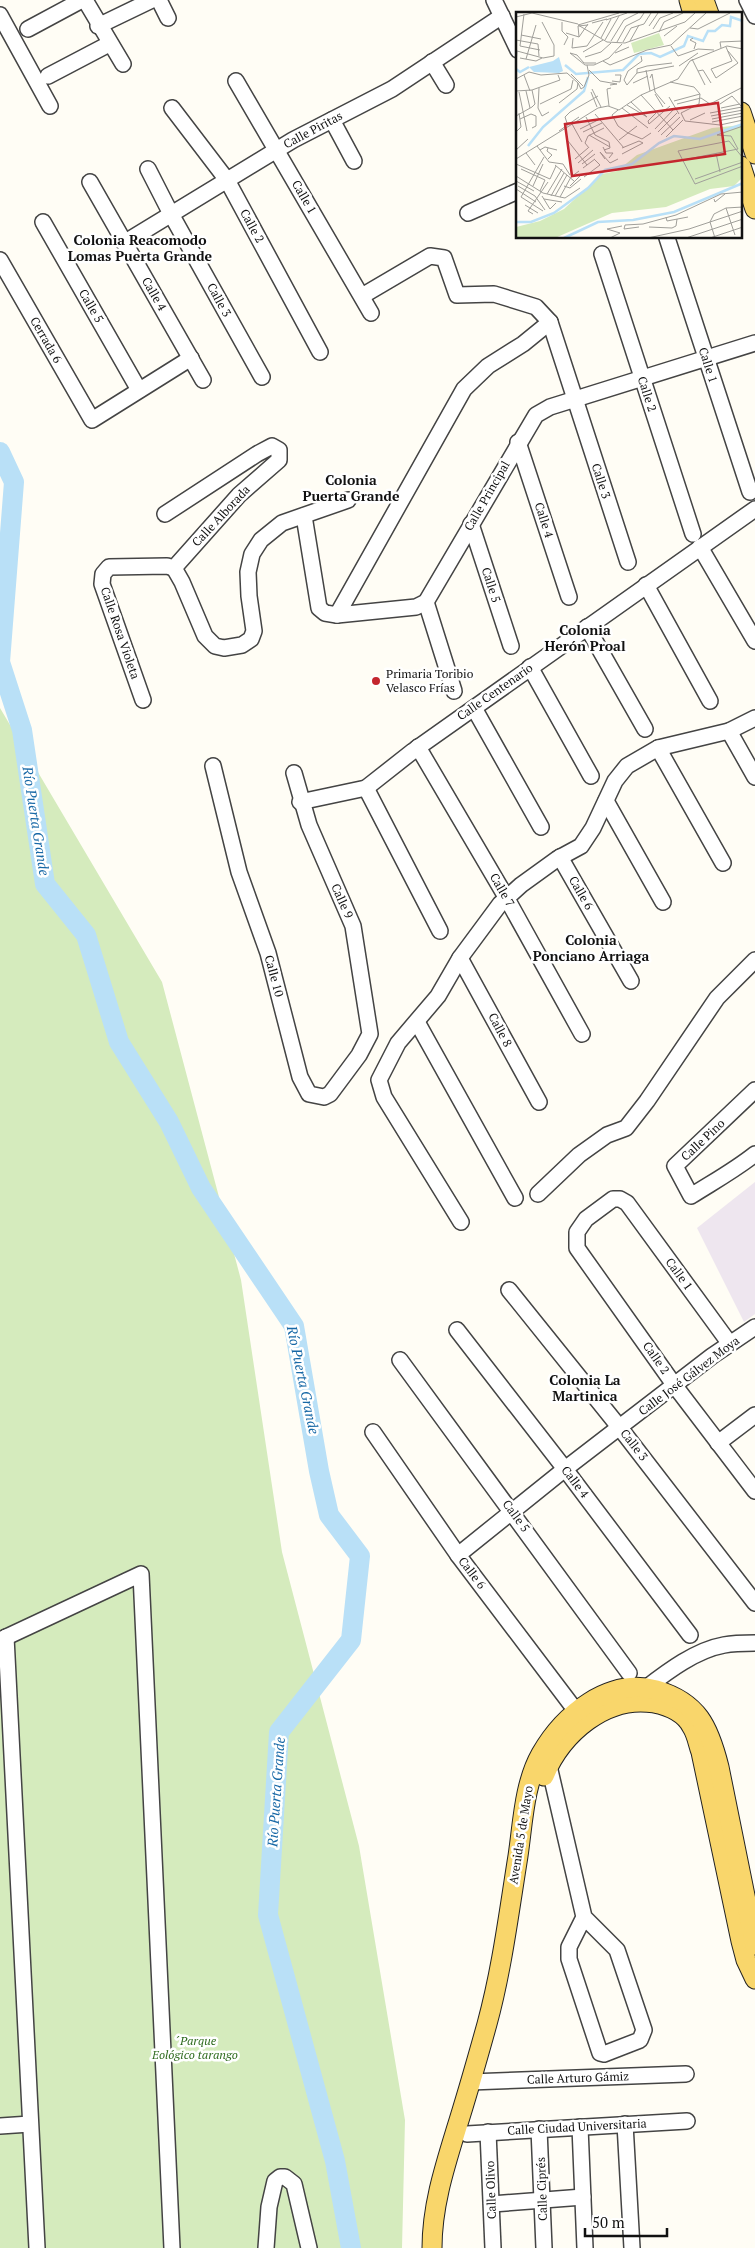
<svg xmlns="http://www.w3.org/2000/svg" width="755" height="2248" font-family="'PT Serif',serif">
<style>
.industrial{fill:#eee6ef}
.green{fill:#d5ebbd}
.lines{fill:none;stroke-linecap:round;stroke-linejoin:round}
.river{stroke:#b9e0f7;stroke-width:20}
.minor-casing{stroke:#444;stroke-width:18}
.major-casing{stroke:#222;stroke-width:21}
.minor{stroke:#fff;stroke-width:15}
.major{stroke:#f9d66b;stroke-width:19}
.poi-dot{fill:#c4262e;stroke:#fff;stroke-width:2}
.labels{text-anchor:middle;stroke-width:5;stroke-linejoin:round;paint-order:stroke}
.street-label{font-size:12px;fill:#111;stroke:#fff}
.poi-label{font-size:12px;fill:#111;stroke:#fff;text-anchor:start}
.park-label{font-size:12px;font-style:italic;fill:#2f6b1f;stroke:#fff}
.neighbourhood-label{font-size:14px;font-weight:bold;fill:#111;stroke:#fff}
.water-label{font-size:14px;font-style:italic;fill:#1768a6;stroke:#fff}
.inset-river{fill:none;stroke:#b9e0f7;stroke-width:2.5}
.inset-road{fill:none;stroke:#a09f9a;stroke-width:1}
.view{fill:#c4262e;fill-opacity:0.15;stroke:#c4262e;stroke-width:2.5}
.inset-edge{fill:none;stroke:#111;stroke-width:2.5}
</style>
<rect width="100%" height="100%" fill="#fffdf5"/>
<polygon class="industrial" points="755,1182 755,1314 744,1322 697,1228"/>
<polygon class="green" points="0,708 162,982 241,1280 282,1552 359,1846 405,2120 402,2248 0,2248"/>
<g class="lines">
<polyline class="river" points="0,452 14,482 0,662 22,730 45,884 86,935 119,1042 169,1122 201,1188 294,1326 319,1471 329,1515 360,1556 351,1640 279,1732 268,1915 335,2161 351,2248"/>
<defs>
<g id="minor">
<polyline points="85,0 123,64"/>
<polyline points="159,0 168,18"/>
<polyline points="494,0 518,50"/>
<polyline points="747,0 755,16"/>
<polyline points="0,15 50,106"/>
<polyline points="98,26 152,0"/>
<polyline points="28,29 82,0"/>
<polyline points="432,62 446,85"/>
<polyline points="48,76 109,44"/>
<polyline points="236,81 371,313"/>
<polyline points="172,108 227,180 320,352"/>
<polyline points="332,120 354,161"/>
<polyline points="148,169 171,214 262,377"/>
<polyline points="90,182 203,380"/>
<polyline points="468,213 518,191"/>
<polyline points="43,222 139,390"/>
<polyline points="667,238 750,492"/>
<polyline points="124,243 293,140 392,89 502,16"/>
<polyline points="602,254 693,534"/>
<polyline points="0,260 92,420 191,358"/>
<polyline points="362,296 430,256 444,258 457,295 494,294 536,307 550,322 628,562"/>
<polyline points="518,442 569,597"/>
<polyline points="304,516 319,608 325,613 337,615 416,607 426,602 536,415 550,407 755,343"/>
<polyline points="471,524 511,646"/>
<polyline points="700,547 755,641"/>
<polyline points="174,568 182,582 205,636 215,646 224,648 242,645 251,639 254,631 249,596 248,572 252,554 261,540 282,523 348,500"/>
<polyline points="646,585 710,701"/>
<polyline points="426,602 454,691"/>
<polyline points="337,615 464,389 488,366 523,344 550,322"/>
<polyline points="587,627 645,729"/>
<polyline points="530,667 591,776"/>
<polyline points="143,700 102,584 103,574 109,567 167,566 174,568 239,495 279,460 279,450 272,446 257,454 165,514"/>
<polyline points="474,708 541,827"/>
<polyline points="729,731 755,777"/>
<polyline points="418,747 506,897 582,1034"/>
<polyline points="658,748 723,863"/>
<polyline points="213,766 239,872 268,953 300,1077 309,1094 324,1097 330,1094 359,1055 370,1034 353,926 309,825 294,773"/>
<polyline points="366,788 440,931"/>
<polyline points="606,801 663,902"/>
<polyline points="300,802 366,788 413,751 755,509"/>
<polyline points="560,857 631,981"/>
<polyline points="460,958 539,1102"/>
<polyline points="417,1022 515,1198"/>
<path d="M755 1090 675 1166 691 1196C713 1182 735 1170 755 1154"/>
<polyline points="538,1194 579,1155 607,1135 626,1128 647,1101 717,998 755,960"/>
<polyline points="461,1222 384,1097 379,1080 398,1043 438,996 460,958 500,904 521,885 557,859 581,846 593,828 615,781 627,766 658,748 729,731 755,718"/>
<polyline points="509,1290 620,1428 755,1603"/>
<polyline points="457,1330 565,1469 690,1635"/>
<polyline points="730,1344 627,1203 620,1199 613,1199 586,1219 577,1232 577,1248 675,1386 755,1491"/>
<polyline points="400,1360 629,1673"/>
<polyline points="373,1432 458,1555 576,1711"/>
<polyline points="718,1443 755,1415"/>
<polyline points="458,1555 565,1469 712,1356 755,1327"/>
<polyline points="6,1637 37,2248"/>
<polyline points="0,1640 141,1574 172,2248"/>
<path d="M646 1688C668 1671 696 1650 724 1645 734 1643 745 1643 755 1643"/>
<polyline points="549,1766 584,1917 617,1950 644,2030 640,2040 604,2054 600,2053 569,1959 569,1947 584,1917"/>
<polyline points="470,2082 686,2074"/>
<polyline points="625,2124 632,2248"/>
<polyline points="0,2126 30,2124"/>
<polyline points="580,2127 585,2248"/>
<polyline points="539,2129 544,2248"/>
<polyline points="488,2132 493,2248"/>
<polyline points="467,2134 687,2121"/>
<polyline points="492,2204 583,2197"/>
<polyline points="266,2248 269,2207 275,2181 280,2177 285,2177 294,2184 309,2248"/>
</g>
<g id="major">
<polyline points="689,0 693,14"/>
<polyline points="704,0 709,14"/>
<polyline points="741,112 755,154"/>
<polyline points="741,166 755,209"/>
<path d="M544 1776C562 1733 606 1695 654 1703 669 1706 685 1713 692 1727 697 1735 698 1744 701 1752L741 1941 746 1960 755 1979"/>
<path d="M432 2248C432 2207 444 2169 456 2130 467 2095 477 2060 487 2024 502 1969 509 1912 518 1856 523 1822 524 1784 541 1754 563 1715 609 1677 656 1690 698 1702 709 1727 719 1767L755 1945"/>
</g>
</defs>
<use href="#minor" class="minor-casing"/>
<use href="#major" class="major-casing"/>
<use href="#minor" class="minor"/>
<use href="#major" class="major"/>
</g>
<circle class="poi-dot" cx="376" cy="681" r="5"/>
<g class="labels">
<g class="street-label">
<text transform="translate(313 130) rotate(-28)" y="4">Calle Piritas</text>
<text transform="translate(304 197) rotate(60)" y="4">Calle 1</text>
<text transform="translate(252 226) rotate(61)" y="4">Calle 2</text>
<text transform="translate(154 294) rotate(60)" y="4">Calle 4</text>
<text transform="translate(219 300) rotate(61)" y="4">Calle 3</text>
<text transform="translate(91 306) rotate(60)" y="4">Calle 5</text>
<text transform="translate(46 340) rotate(60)" y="4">Cerrada 6</text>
<text transform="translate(708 365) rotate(72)" y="4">Calle 1</text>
<text transform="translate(647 394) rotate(72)" y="4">Calle 2</text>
<text transform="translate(601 481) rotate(72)" y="4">Calle 3</text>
<text transform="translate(487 496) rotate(-60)" y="4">Calle Principal</text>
<text transform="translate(221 516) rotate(-47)" y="4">Calle Alborada</text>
<text transform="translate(544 520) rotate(72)" y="4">Calle 4</text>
<text transform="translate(491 585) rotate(72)" y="4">Calle 5</text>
<text transform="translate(120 633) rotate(71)" y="4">Calle Rosa Violeta</text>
<text transform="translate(495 692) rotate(-35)" y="4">Calle Centenario</text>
<text transform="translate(502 890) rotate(60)" y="4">Calle 7</text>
<text transform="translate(581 893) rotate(60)" y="4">Calle 6</text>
<text transform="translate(342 901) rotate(66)" y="4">Calle 9</text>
<text transform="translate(274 976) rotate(75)" y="4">Calle 10</text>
<text transform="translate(500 1030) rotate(62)" y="4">Calle 8</text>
<text transform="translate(703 1140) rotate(-43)" y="4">Calle Pino</text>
<text transform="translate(679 1274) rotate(54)" y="4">Calle 1</text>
<text transform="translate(656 1358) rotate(55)" y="4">Calle 2</text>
<text transform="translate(689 1376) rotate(-37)" y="4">Calle José Gálvez Moya</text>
<text transform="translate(634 1445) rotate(52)" y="4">Calle 3</text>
<text transform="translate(575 1482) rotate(53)" y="4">Calle 4</text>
<text transform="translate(516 1516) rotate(54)" y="4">Calle 5</text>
<text transform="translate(472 1573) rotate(53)" y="4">Calle 6</text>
<text transform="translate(521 1835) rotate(-81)" y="4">Avenida 5 de Mayo</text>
<text transform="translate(578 2078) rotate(-2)" y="4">Calle Arturo Gámiz</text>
<text transform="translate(577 2127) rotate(-3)" y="4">Calle Ciudad Universitaria</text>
<text transform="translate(542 2189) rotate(-92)" y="4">Calle Ciprés</text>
<text transform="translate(491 2190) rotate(-92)" y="4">Calle Olivo</text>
</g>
<g class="poi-label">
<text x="386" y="678">Primaria Toribio<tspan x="386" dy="14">Velasco Frías</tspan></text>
</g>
<g class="park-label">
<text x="195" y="2045">´Parque<tspan x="195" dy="14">Eológico tarango</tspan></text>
</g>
<g class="neighbourhood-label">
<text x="140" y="245">Colonia Reacomodo<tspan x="140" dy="16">Lomas Puerta Grande</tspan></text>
<text x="351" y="485">Colonia<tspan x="351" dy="16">Puerta Grande</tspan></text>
<text x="585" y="635">Colonia<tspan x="585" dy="16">Herón Proal</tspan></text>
<text x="591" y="945">Colonia<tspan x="591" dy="16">Ponciano Arriaga</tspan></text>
<text x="585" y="1385">Colonia La<tspan x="585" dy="16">Martinica</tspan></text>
</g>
<g class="water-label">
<text transform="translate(36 821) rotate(81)" y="5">Río Puerta Grande</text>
<text transform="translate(303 1380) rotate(78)" y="5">Río Puerta Grande</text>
<text transform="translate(276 1792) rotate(-86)" y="5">Río Puerta Grande</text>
</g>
</g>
<g transform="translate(516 12)">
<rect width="226" height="226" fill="#fffdf5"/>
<path d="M143 21 148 33 118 41 115 31ZM226 113V166L218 174 194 177 150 195 96 201 39 226H0V215L24 209 48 197 86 162 101 159 121 143 196 116Z" fill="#d5ebbd"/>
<path d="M43 45 47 59 43 61 18 60 13 55 37 49Z" fill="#b9e0f7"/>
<path class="inset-river" d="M49 53 60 62 107 58 123 42 135 41 144 45 168 34 172 24 187 29 192 19H199L206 13 214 14 215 5 227 9M0 57 4 60 13 55M12 134 27 115 68 79 72 65M0 210H15L38 201 72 176 89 158 116 152 143 131 158 124 184 127 227 112M48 226 82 210 117 208 158 200 227 171"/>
<path class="inset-road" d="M103 1 62 13 91 30 109 31 169 10 179 1M8 2 4 34 24 38M0 5 16 1 62 12M90 8 111 1M46 10V19L52 25 48 33M76 11 91 7M133 14 142 1M174 16 182 17 214 1M137 17 144 6 157 1M143 20 148 10 167 1M50 21 63 25 72 12M5 23 25 27M148 24 161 14M63 25 62 14 72 13M57 26 56 36 71 34 87 10M85 26 95 7M177 26 174 28 180 31 178 37M0 28 22 32 23 44M89 28 103 4M95 29 108 8 122 1M114 29 123 13M101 30 110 14 124 7 128 1M107 30 115 16 128 12 135 1M155 34 162 44 182 37 198 38M210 35 216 49 195 57 200 66 222 51 212 39M205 36 204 30 227 29M67 40 87 28M99 41 113 35M125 44 126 49 112 59 108 68 111 73 121 61 158 54M69 45 85 40 95 31M4 46 20 49 26 46M10 47 20 13M176 47 189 73M87 49 94 53 131 38 155 33 190 1M80 51H68L61 43 54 41 69 53H78L93 46 106 32M0 52 1 39 27 46 38 44V33L26 10M163 54 182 41M73 58 84 69 101 72 94 73M130 58 134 79M182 59 187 58 195 71M121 61V57L131 54 156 51M55 62 67 74M8 63 14 79M134 66 136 62 139 80 149 92M0 67 13 60 25 63 51 61 62 71M96 69 104 70 105 63H99M154 70 178 75 184 82 183 92 165 101 169 109 204 113 227 108M62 71 65 77 68 75 73 63 71 53M117 71 132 64M23 76 22 96 26 104 33 100M76 77 85 95M16 78 19 92 16 95M0 79 16 78 44 68 42 63M10 79 14 96M3 80 11 119M75 80 81 95M139 82 147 95M125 83 157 118M153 85 163 102M158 89 184 82M115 90 131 105M43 91 61 77 62 71M24 92 55 77 57 68M161 92 185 86 194 92 227 75M204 92 216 84 226 95M111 93 131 105M93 94 91 77 95 76M106 96 132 116M205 96 224 92M102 98 96 103 102 114 112 121 126 127 135 121M140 101 132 109 133 112 154 94M194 101 226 95M79 102 108 136M0 104 16 95M195 104 227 98M70 105 79 123 93 130 94 136 88 138M4 107 15 102 20 104V114L16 116M196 107 227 101M174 108 189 101M196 110 227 104M51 111 49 105 54 100 82 84M56 112 66 130M64 117 82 108M139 117 158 97M43 119 63 105M0 120 5 115 3 101M67 120 86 111M142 120 161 101M73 123 94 135M145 123 164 105M150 125 167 108M103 128 121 114M52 129 71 153M21 134 33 150 47 152 54 163M87 135 90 141H97L93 146M32 136 31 139 36 143 32 147M73 136 69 131 72 124 88 116M106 136 123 129 127 131 106 142M0 138 12 127M24 138 29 135 41 138M10 141 19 153M200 141 204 160M227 146 213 129 162 139 179 172 227 154M0 147 82 96 92 94 103 98 125 83 162 67 174 49 211 34 227 37M59 147 72 136M89 147 84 140 94 151 102 147M167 148 222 137 215 124 201 123 227 114M62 151 77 138M0 152 34 167 40 154M66 152 79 142M39 153 58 169M67 156 79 147M5 157 29 168 24 179M0 164 27 181 44 185 49 186 64 176M68 165 84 153 78 147M179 167 227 150M0 169 18 179M2 174 19 184 29 198M17 174 27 152M48 174 54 176 65 167M54 174 65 163M0 177 20 190M31 182 46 157M26 184 34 197 40 191M35 184 48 161M39 184 51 163M44 185 55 165 63 159M28 187 46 190M198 187 199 190 209 182M9 193 22 201M210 196 219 223M27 199 5 185 28 145M17 202 12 199 32 170M150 205 151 209 172 205M123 215 108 217 109 213 127 212 160 203 205 182 227 180M133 215 156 216 160 214 161 207M94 226 104 221 91 217 106 214M132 226 173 217 227 199M170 226 227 207M194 226 227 215M199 226 194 210 198 202 210 196 227 195"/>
<path class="view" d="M202 91 209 142 56 164 49 112Z"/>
<rect width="226" height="226" class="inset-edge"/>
</g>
<path d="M585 2228v8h82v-8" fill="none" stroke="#111111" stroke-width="2.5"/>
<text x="592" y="2228" font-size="15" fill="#111111" stroke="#ffffff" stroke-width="4" paint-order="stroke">50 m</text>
</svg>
